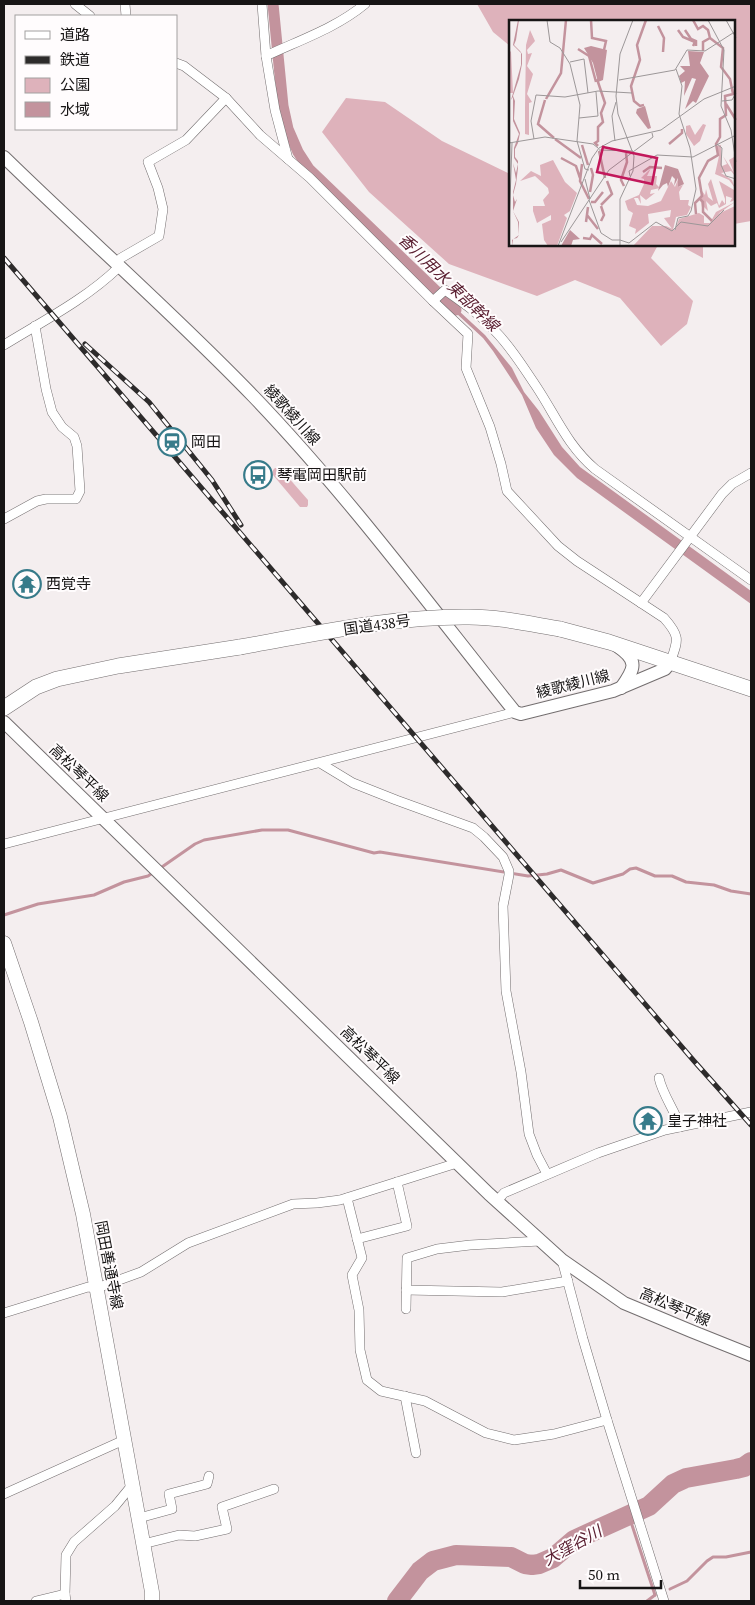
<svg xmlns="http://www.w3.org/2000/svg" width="755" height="1605" font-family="'Source Serif 4','Noto Sans JP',serif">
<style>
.green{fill:#deb2bb}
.water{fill:#c3939d}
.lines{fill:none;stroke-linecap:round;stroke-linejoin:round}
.stream{stroke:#c3939d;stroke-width:3}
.canal{stroke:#c3939d;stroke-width:11}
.river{stroke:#c3939d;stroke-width:20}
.minor-casing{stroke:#736e6f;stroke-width:10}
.secondary-casing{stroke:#736e6f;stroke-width:14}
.primary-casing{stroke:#736e6f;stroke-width:15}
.trunk-casing{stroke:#736e6f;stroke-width:16}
.minor{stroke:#fff;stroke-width:9}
.secondary{stroke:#fff;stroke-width:12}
.primary{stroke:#fff;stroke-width:14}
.trunk{stroke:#fff;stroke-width:15}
.rail-casing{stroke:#2d2b2b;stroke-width:5}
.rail{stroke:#fffcfd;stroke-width:3;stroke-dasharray:9;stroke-linecap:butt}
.trunk-bridge-casing{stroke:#736e6f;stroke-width:16;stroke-linecap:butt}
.trunk-bridge{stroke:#fff;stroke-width:15}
.labels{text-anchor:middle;stroke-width:4;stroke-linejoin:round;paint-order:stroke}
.street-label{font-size:15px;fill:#171515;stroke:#fffcfd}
.poi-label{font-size:15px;fill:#171515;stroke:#fffcfd;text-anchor:start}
.water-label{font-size:16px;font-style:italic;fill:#5b2032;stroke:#fffcfd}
.inset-river{fill:none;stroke:#c3939d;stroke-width:2.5}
.inset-road{fill:none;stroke:#9c9798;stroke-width:1}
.view{fill:#c2185b;fill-opacity:0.15;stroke:#c2185b;stroke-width:2.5}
.inset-edge{fill:none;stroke:#171515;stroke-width:2.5}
</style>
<rect width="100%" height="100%" fill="#f4eeef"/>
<g class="green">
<polygon points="477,4 751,4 751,221 734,224 734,21 510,21 510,46 493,32"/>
<polygon points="346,98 385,102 442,141 510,174 510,245 658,245 651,258 693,301 687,324 661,346 620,298 575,280 537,296 449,264 369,192 322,132"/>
<polygon points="679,245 703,245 703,258"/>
<polygon points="275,468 280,468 308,500 308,505 307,507 300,507 273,475 273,470"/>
</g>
<polygon class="water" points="446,299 485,335 512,368 524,392 539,411 562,447 580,467 751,591 751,604 577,478 554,455 536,428 522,395 493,351 483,338 444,302"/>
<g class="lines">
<g class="stream">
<polyline points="159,869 195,844 204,840 262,830 288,830 374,853 380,852 528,876 547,874 561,870 593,883 623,874 630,869 636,868 655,876 672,876 686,882 714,885 731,891 751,894"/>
<polyline points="4,915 38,904 94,895 124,882 148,876 154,872"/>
<polyline points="629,1516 655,1595"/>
<polyline points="670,1589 687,1581 707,1561 713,1557 726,1557 751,1552"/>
<polyline points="647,1601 655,1595"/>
</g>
<polyline class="canal" points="273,4 283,106 288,129 298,152 309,169 456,310"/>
<polyline class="river" points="397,1601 420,1571 433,1561 456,1555 511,1557 525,1564 532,1565 539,1564 553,1558 574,1540 649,1506 673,1484 686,1478 736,1469 744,1467 751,1462"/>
<defs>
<g id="minor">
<polyline points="75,4 90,16"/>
<polyline points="125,4 126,16"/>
<polyline points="262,4 266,56 275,110 288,159"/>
<path d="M266 56C300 40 336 28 365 4"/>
<path d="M176 63 184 66 226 98 260 135 310 178 433 301 468 334 466 368 490 427 501 464 507 491 558 546 577 561 664 618C681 637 678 640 670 663"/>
<polyline points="116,264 121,258 159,236 163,209 158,188 148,162 186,140 226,98"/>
<path d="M433 301 445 290C462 302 481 315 495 331 511 347 523 367 536 386 556 416 567 445 595 469L751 580"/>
<path d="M4 345C43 321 86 299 119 267"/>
<polyline points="4,519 37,501 46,499 76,499 80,491 77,446 74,437 62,427 52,412 46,389 35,326"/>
<polyline points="641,603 722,494 732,484 751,473"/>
<polyline points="320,763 353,783 396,800 473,828 484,837 503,857 509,871 509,875 503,906 506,991 521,1072 529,1134 537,1155 547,1174"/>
<polyline points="4,844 515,712"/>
<path d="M659 1078C663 1096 675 1110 680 1127"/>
<polyline points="347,1198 362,1258 352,1275 359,1310 360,1350 367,1380 381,1391 425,1401 486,1433 514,1440 554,1434 607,1420"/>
<polyline points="497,1201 504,1193 598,1153 665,1130 751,1112"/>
<polyline points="357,1239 407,1226 397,1182"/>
<polyline points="562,1260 583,1339 607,1420 664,1601"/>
<polyline points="406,1290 502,1292 568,1281"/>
<polyline points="406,1309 407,1258 437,1249 470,1245 540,1241"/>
<polyline points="4,1313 88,1287 97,1288 141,1272 188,1243 293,1204 317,1203 340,1200 457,1163"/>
<polyline points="405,1396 416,1453"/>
<polyline points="4,1494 124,1440"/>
<polyline points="139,1518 172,1509 169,1494 207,1484 209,1476"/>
<polyline points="143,1544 179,1535 195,1536 227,1529 222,1507 274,1489"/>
<polyline points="36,1601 65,1594"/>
<polyline points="66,1601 65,1594 66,1555 74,1542 115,1506 133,1484"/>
</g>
<g id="secondary">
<path d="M4 157C86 237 173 313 253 396 348 495 430 606 515 712L521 714 613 691 665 669 670 663"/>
<path d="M617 646C639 661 635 668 621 688"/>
<polyline points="4,722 489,1194 562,1260 624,1303 691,1331 751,1355"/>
</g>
<polyline id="primary" points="4,943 31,1022 60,1117 83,1214 152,1592 152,1601"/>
<g id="trunk">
<polyline points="560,629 609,642 751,689"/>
<polyline points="4,708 36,687 57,679 118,666 240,647"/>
</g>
</defs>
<use href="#minor" class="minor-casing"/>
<use href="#secondary" class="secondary-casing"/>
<use href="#primary" class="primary-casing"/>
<use href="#trunk" class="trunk-casing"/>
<use href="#minor" class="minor"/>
<use href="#secondary" class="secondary"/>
<use href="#primary" class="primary"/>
<use href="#trunk" class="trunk"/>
<defs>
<g id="rail">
<polyline points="4,258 694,1061 751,1125"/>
<polyline points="85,344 149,402 212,480 241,525"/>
</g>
</defs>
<use href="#rail" class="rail-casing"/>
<use href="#rail" class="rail"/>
<defs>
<path id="trunk-bridge" d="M240 647C315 634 392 616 469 617 500 617 530 624 560 629"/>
</defs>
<use href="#trunk-bridge" class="trunk-bridge-casing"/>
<use href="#trunk-bridge" class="trunk-bridge"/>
</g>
<defs>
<symbol id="station-ring" viewBox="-11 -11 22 22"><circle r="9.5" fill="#fffcfd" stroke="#377b8a" stroke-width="1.5"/><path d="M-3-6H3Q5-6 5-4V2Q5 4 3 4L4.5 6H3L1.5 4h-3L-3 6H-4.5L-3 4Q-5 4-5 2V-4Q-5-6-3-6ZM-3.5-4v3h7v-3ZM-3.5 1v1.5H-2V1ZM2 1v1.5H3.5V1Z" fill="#377b8a"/></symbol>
<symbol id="bus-ring" viewBox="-11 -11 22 22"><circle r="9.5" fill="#fffcfd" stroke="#377b8a" stroke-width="1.5"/><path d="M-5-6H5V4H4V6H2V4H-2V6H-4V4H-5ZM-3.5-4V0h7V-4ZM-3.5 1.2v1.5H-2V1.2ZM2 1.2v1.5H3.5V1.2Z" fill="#377b8a"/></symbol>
<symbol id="temple-ring" viewBox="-11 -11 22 22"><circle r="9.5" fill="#fffcfd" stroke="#377b8a" stroke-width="1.5"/><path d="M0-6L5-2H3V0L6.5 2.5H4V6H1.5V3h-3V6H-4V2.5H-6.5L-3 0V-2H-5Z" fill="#377b8a"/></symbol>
</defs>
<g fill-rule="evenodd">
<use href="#station-ring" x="156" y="426" width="32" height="32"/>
<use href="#bus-ring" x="242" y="459" width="32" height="32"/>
<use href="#temple-ring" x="11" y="568" width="32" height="32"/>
<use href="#temple-ring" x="632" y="1105" width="32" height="32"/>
</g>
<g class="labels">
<g class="street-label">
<text transform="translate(292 415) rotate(48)" y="5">綾歌綾川線</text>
<text transform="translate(377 625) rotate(-8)" y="5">国道438号</text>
<text transform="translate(573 684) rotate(-14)" y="5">綾歌綾川線</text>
<text transform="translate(79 773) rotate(44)" y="5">高松琴平線</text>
<text transform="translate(370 1055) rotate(44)" y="5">高松琴平線</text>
<text transform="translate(109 1265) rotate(79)" y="5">岡田善通寺線</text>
<text transform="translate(675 1307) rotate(23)" y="5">高松琴平線</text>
</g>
<g class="poi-label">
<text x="191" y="447">岡田</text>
<text x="277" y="480">琴電岡田駅前</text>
<text x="46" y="589">西覚寺</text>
<text x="667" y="1126">皇子神社</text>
</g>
<g class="water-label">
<text transform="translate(449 282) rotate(44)" y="6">香川用水 東部幹線</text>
<text transform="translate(572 1545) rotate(-29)" y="6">大窪谷川</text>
</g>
</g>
<g transform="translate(509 20)">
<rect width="226" height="226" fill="#f4eeef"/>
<path d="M21 10 26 21 18 30 19 34 23 33 18 46 24 54 18 74 23 82 20 83V115L16 114V88L17 25ZM2 31 4 73H0V33ZM194 104 197 105 191 121 185 126 177 114V106L181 105 186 115ZM212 125 213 146 218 144 214 136 225 153 220 140 225 137 226 156 222 151 212 153 223 160 226 168 220 160 206 154 210 136 208 126ZM44 140 56 162 68 173 61 191 55 195 58 198 48 226H39L35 220 33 204 42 200V195L28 203 24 191V186H36L34 180 40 173 39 168 26 156 11 161 22 151 32 156 31 145ZM142 148 138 156H148L147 164 151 168 142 170 141 174 146 173 137 180 131 175 132 184 129 178H125L128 185 139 186 152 181 162 161 166 167 169 159V167L174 165 170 172 171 180H180L179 185 182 187 178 195 167 197 164 210 155 198 161 197 162 190 139 194 140 203 126 214 127 209 120 206 124 193 119 190 116 181 130 175 135 164V159L132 158ZM202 159 210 186 213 180 216 184V179L210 161 225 170 226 179 224 181 221 182 223 178 217 176V184L210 188 208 183 202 186 197 181 199 191 194 186 195 190 194 192 191 178 193 171 196 175 197 169 199 177 204 181 199 164ZM226 182 209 194 226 186V226H124L143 206H157L166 210 170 199 190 193 195 196V203H201L207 192Z" fill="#deb2bb"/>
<path d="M9 0H10L7 20 5 25 11 31 13 34V44L10 59 4 76 6 81 5 99 11 113 9 123 6 129V137L9 141V148L7 164 4 175 6 182 8 179 4 191 10 202V215L8 218 4 219V226L3 220 10 215 9 202 4 191V172L7 160 4 143 7 153 9 144 5 138V128L10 114 4 101V77L2 80 12 45V33L4 25ZM82 26 98 30 94 60 89 62 84 43 75 28ZM179 31 195 32 191 43 200 56 187 83 184 81 176 89 187 59 183 58 175 76 176 61 172 63 170 56 176 51 171 46H181ZM136 86 142 108 139 109 127 93 128 89ZM156 145 169 149 175 164 169 167V158L165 166 166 159 163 156 159 167 158 163 154 165 149 171ZM61 210 71 219 64 220 62 226H52Z" fill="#c3939d"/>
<path class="inset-river" d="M82 0 83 18 97 21 95 30M184 0 189 9 194 6 199 10 201 18 214 28 212 47 221 59 224 74 216 76 217 95 211 99V117L207 124 209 135 199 141 190 158 193 176 186 183 187 194M149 6 155 18 154 32M169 10 174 17 186 22 184 26M176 10 182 19 187 21V26M69 29 80 36 87 62M194 31V22L201 18M88 59 96 83 92 93 94 102 89 107V121L86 123 89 126M37 79 52 53 57 0M36 80 29 104 45 118M217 84 227 100M135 85 131 86 125 81 122 66 131 40 128 25 137 0M46 119 72 138M160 124 173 113V109M73 125 79 145M90 131 96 158M52 138 67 146 71 158M73 144 71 161 80 179M134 152 141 147 153 148M115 166 112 160 118 142 117 133M81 172 84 155 82 148M190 178 194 182V192L203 201M82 182H86L94 172M92 185 103 174 98 161M78 195 89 209M92 201 95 195 92 186M77 202 79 187M74 218 81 219 83 215 93 224"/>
<path class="inset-road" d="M38 0 41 22 51 28 61 44 71 85 68 121 76 149 80 150M199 0 215 30 212 86 222 110 227 142M217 0 227 18M61 42 75 39 79 73M110 60 166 50 178 30 196 31 227 11M213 81 223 80 227 73M70 98 89 96 87 72M25 119 22 101 27 75 56 77 89 71 123 73M106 121 103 96 107 82M0 123 36 117 84 124 89 128M208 124 213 128 212 145 217 156 227 159M90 130 124 131M121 156 120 151 148 135 184 137 227 115M76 159 81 179M80 180 92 213 103 220H111M0 209 3 123M166 210 169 198 179 196 182 191 187 169 181 128 170 94 173 66 167 49M111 220 120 223 147 202 163 211 172 202 199 206 215 190M52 222 100 150 144 117 143 113M49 226 83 138 90 128 103 121 152 110 195 79 227 66M111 226V179L124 151 125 136 109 94 107 76 111 34 124 0"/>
<path class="view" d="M94 127 148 138 143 164 88 152Z"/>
<rect width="226" height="226" class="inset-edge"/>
</g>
<rect width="755" height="1605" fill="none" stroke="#171515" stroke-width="10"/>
<rect x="15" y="15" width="162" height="115" fill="#fffcfd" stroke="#a2a0a0"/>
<rect x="25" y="31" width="25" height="8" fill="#ffffff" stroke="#a2a0a0"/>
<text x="60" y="40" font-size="15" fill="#171515">道路</text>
<rect x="25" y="56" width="25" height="8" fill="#2d2b2b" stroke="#a2a0a0"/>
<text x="60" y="65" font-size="15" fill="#171515">鉄道</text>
<rect x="25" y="78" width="25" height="15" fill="#deb2bb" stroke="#a2a0a0"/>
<text x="60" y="90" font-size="15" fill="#171515">公園</text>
<rect x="25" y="102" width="25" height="15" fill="#c3939d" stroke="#a2a0a0"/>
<text x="60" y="115" font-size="15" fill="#171515">水域</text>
<path d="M580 1580v8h81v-8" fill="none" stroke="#171515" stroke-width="2.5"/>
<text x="588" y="1580" font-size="15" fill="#171515" stroke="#fffcfd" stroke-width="4" paint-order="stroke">50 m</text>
</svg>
